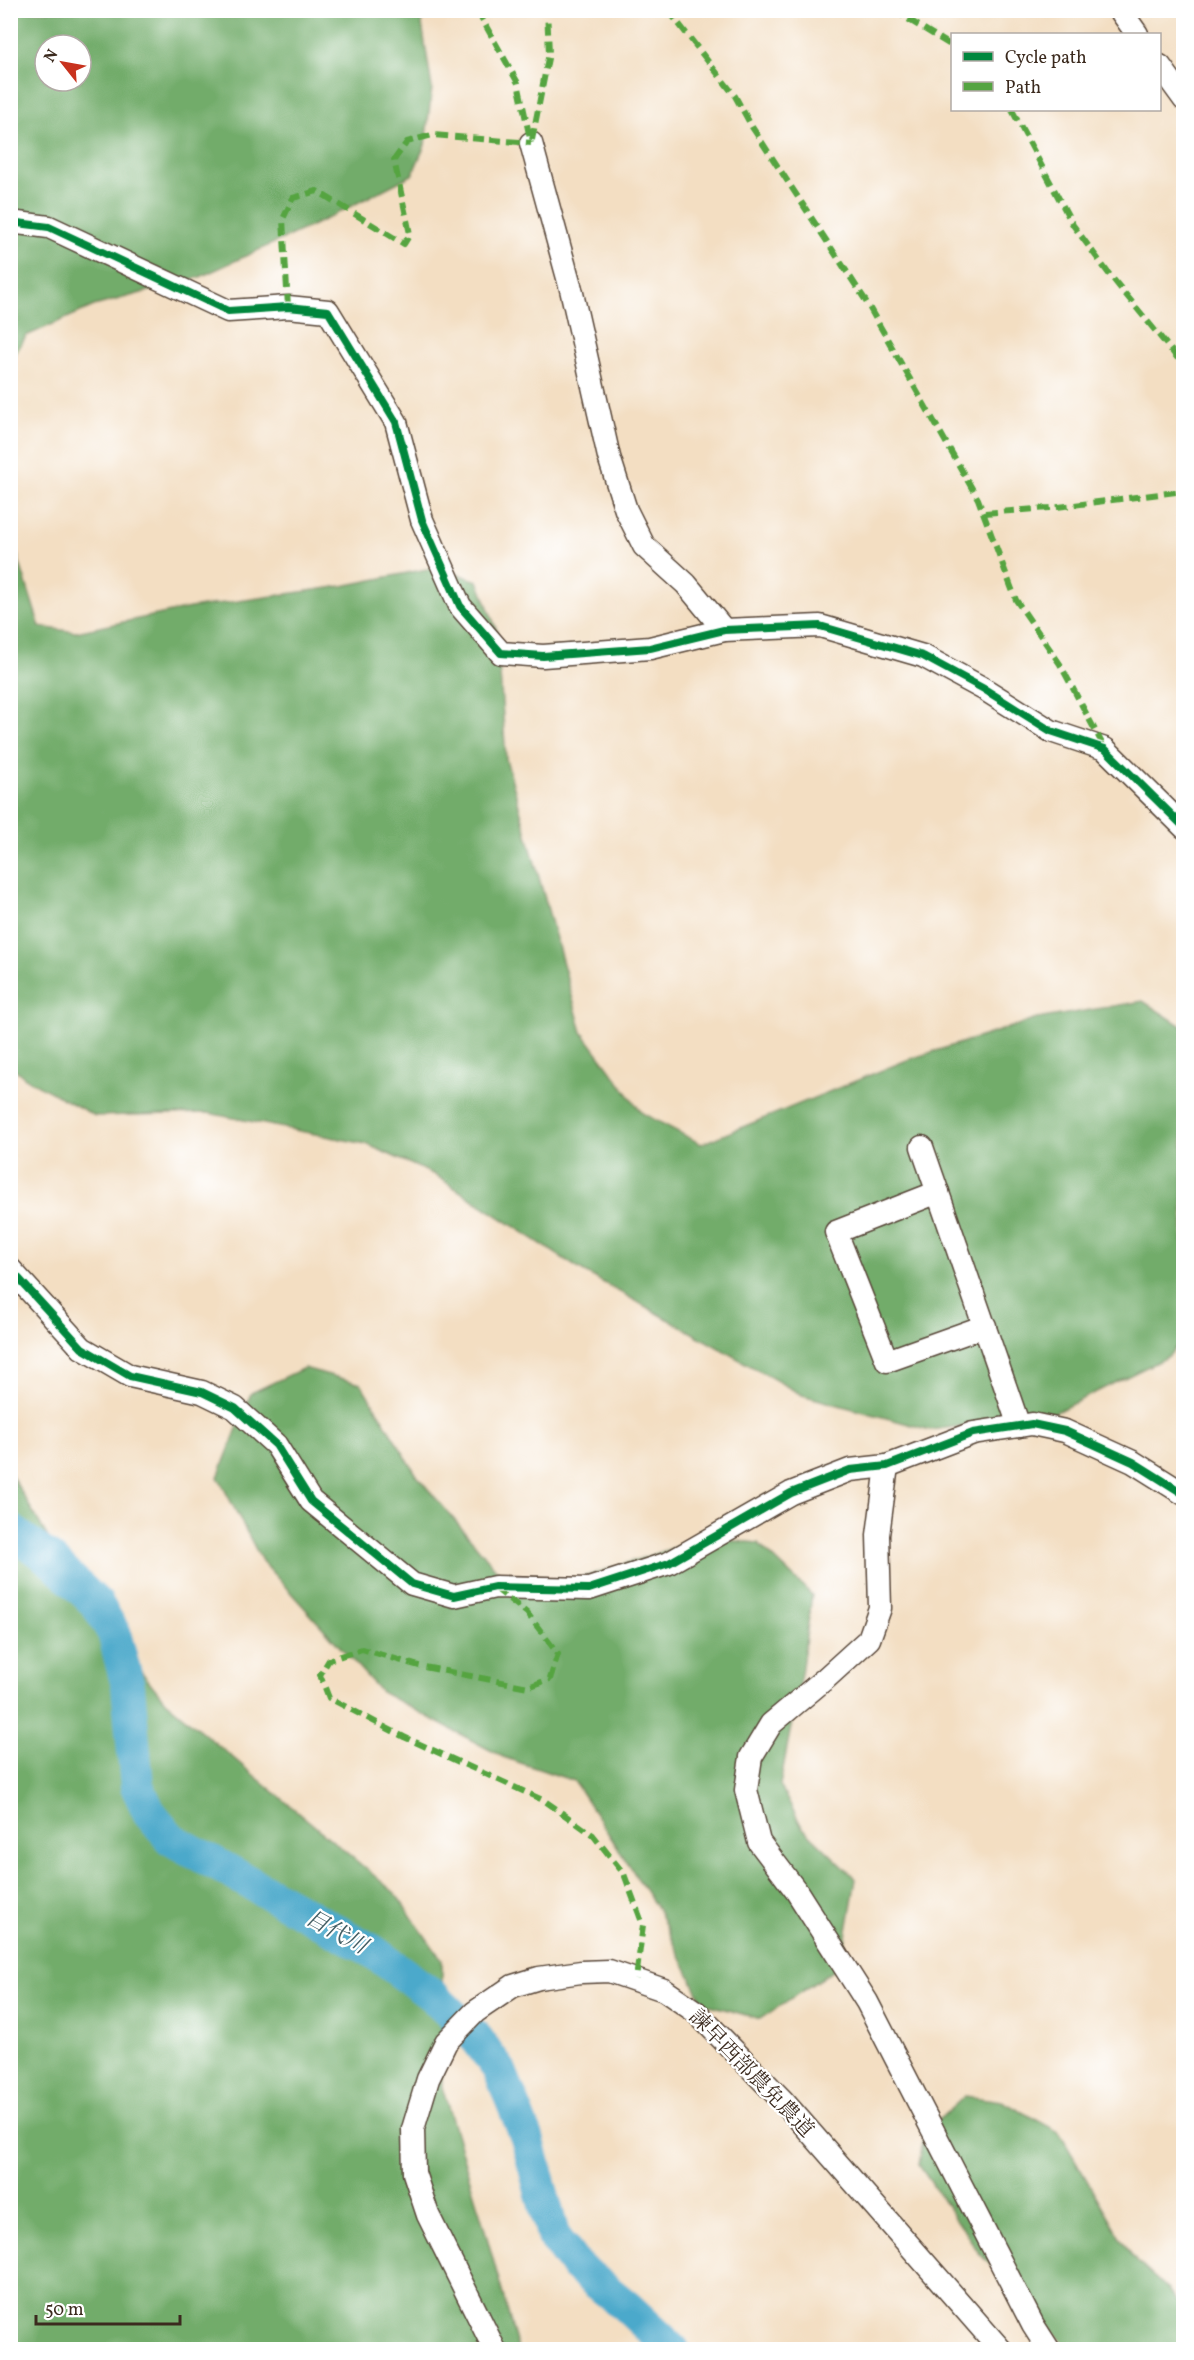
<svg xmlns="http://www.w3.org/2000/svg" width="1194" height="2360" font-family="Vollkorn,'Noto Serif JP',serif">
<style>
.forest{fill:#72ac6b;stroke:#566b44;stroke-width:1.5;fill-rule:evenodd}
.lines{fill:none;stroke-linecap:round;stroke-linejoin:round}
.river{stroke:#4ca9cb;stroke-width:34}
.minor-casing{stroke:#574537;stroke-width:25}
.minor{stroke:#fff;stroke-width:22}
.quiet{stroke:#54a441;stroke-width:6;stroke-dasharray:12 6;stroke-linecap:butt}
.cycleway-casing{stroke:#fff;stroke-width:11}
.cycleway{stroke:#00873e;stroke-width:8}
.labels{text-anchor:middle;stroke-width:4.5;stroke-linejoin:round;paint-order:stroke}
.street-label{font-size:21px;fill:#3b2a1e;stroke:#fff}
.water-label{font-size:22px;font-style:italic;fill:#425d63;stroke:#fff}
</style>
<rect width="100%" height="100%" fill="#fff"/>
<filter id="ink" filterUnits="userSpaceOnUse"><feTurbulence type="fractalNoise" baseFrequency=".0167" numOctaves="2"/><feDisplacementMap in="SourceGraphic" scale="12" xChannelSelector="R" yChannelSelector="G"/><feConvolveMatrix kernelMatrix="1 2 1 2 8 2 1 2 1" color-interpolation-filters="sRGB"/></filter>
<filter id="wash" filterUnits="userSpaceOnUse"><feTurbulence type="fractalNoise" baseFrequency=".008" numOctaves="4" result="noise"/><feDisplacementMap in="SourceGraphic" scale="24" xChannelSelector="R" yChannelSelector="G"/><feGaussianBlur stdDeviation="1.35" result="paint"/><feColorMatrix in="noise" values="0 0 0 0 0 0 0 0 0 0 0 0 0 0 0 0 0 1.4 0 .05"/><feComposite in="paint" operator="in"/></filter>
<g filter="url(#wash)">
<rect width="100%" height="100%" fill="#f3dec2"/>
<g class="forest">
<path d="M11 11H420L432 88 425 145 412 175 324 220 200 277 94 306 26 336 11 361ZM45 45H81V81H45Z"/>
<polygon points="10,532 40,627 76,632 190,608 342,586 437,567 478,581 497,631 506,759 582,1032 642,1113 701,1144 907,1060 1037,1019 1143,1001 1183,1027 1183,1338 1169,1356 1050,1415 930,1430 802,1395 581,1270 435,1175 366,1144 208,1113 95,1116 25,1078 10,1065"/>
<polygon points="304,1368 361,1384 418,1477 501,1575 562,1584 704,1538 758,1543 812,1595 801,1674 780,1785 802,1827 856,1879 841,1965 760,2019 703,2003 657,1908 574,1781 503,1757 381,1692 262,1561 218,1477 251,1393"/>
<polygon points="10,1473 87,1604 165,1701 395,1893 442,1960 442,2087 485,2230 518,2349 11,2349"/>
<polygon points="965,2096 1002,2101 1059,2132 1131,2256 1168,2290 1183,2308 1183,2349 1069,2349 980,2254 919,2165 924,2133"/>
</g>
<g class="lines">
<polyline class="river" points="10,1530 51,1560 97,1604 114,1633 128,1686 137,1786 149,1812 171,1839 371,1950 432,1995 477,2039 500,2071 527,2138 553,2235 575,2265 626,2306 673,2350"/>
</g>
</g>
<g filter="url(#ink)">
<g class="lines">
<defs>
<g id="minor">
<polyline points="1120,10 1137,34"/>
<polyline points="1160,66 1184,99"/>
<polyline points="531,143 571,289 609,457 626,510 644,546 686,584 724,630"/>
<polyline points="10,222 49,227 228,311 288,307 328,311 396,422 422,520 460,606 501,653 543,656 650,648 724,630 820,626 923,656 984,689 1051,731 1105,749 1184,827"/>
<polyline points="922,1147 1019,1426"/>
<polyline points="938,1192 836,1232 887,1361 985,1326"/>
<polyline points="10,1269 82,1348 130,1376 202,1392 235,1408 276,1445 311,1501 412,1584 454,1596 495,1587 589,1589 669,1563 791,1493 850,1470 887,1466 973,1433 1019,1426 1032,1424 1065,1431 1133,1462 1184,1494"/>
<polyline points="887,1466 878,1535 880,1608 869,1639 826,1678 771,1724 751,1757 746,1790 759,1842 797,1892 867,2002 1033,2325 1049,2350"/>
<polyline points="495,2350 428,2215 414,2173 413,2129 428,2079 446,2042 475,2012 513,1986 539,1978 581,1972 609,1971 664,1990 696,2012 783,2101 1001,2350"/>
</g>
</defs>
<use href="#minor" class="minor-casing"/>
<use href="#minor" class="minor"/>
<g class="quiet">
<polyline points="477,10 518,83 531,143"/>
<polyline points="668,10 735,96 752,127 864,298 978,499 1016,600 1060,664 1105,749"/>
<polyline points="893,10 952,46"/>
<polyline points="1012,110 1073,225 1109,274 1184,366"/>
<polyline points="532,140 549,53 547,10"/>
<polyline points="288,307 283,219 293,198 317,191 404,244 410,234 394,160 407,142 432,135 531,143"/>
<polyline points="985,513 1050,508 1184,491"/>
<polyline points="495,1588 527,1613 558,1654 550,1679 528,1687 419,1666 362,1649 329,1660 320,1675 329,1698 404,1737 545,1801 593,1835 624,1874 643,1925 636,1979"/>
</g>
<defs>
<g id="cycleway">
<polyline points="10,222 49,227 228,311 288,307 328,311 396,422 422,520 460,606 501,653 543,656 650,648 724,630 820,626 923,656 984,689 1051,731 1105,749 1184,827"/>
<polyline points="10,1269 82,1348 130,1376 202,1392 235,1408 276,1445 311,1501 412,1584 454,1596 495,1587 589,1589 669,1563 791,1493 850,1470 887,1466 973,1433 1019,1426 1032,1424 1065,1431 1133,1462 1184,1494"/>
</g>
</defs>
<use href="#cycleway" class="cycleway-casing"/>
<use href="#cycleway" class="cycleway"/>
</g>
</g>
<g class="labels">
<g class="street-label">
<text transform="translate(752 2073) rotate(46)" y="7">諫早西部農免農道</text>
</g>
<g class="water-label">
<text transform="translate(337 1931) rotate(29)" y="8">目代川</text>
</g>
</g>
<rect width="1194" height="2360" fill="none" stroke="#fff" stroke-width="36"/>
<rect x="951" y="33" width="210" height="78" fill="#ffffff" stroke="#b1aaa5" stroke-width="1.5"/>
<rect x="963" y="52" width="30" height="9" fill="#00873e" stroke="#b1aaa5" stroke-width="1.5"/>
<text x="1005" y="63" font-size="18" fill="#3b2a1e">Cycle path</text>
<rect x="963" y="82" width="30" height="9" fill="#54a441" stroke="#b1aaa5" stroke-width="1.5"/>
<text x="1005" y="93" font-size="18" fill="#3b2a1e">Path</text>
<g transform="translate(63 63) rotate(301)"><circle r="28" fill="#ffffff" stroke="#b1aaa5" stroke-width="1.5"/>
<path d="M0-4.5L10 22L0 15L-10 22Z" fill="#c8321e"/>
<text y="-9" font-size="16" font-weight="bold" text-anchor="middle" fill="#3b2a1e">N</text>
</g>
<path d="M36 2315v9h144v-9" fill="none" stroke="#3b2a1e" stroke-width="3"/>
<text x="45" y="2315" font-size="18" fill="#3b2a1e" stroke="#ffffff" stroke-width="4.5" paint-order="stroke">50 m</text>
</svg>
